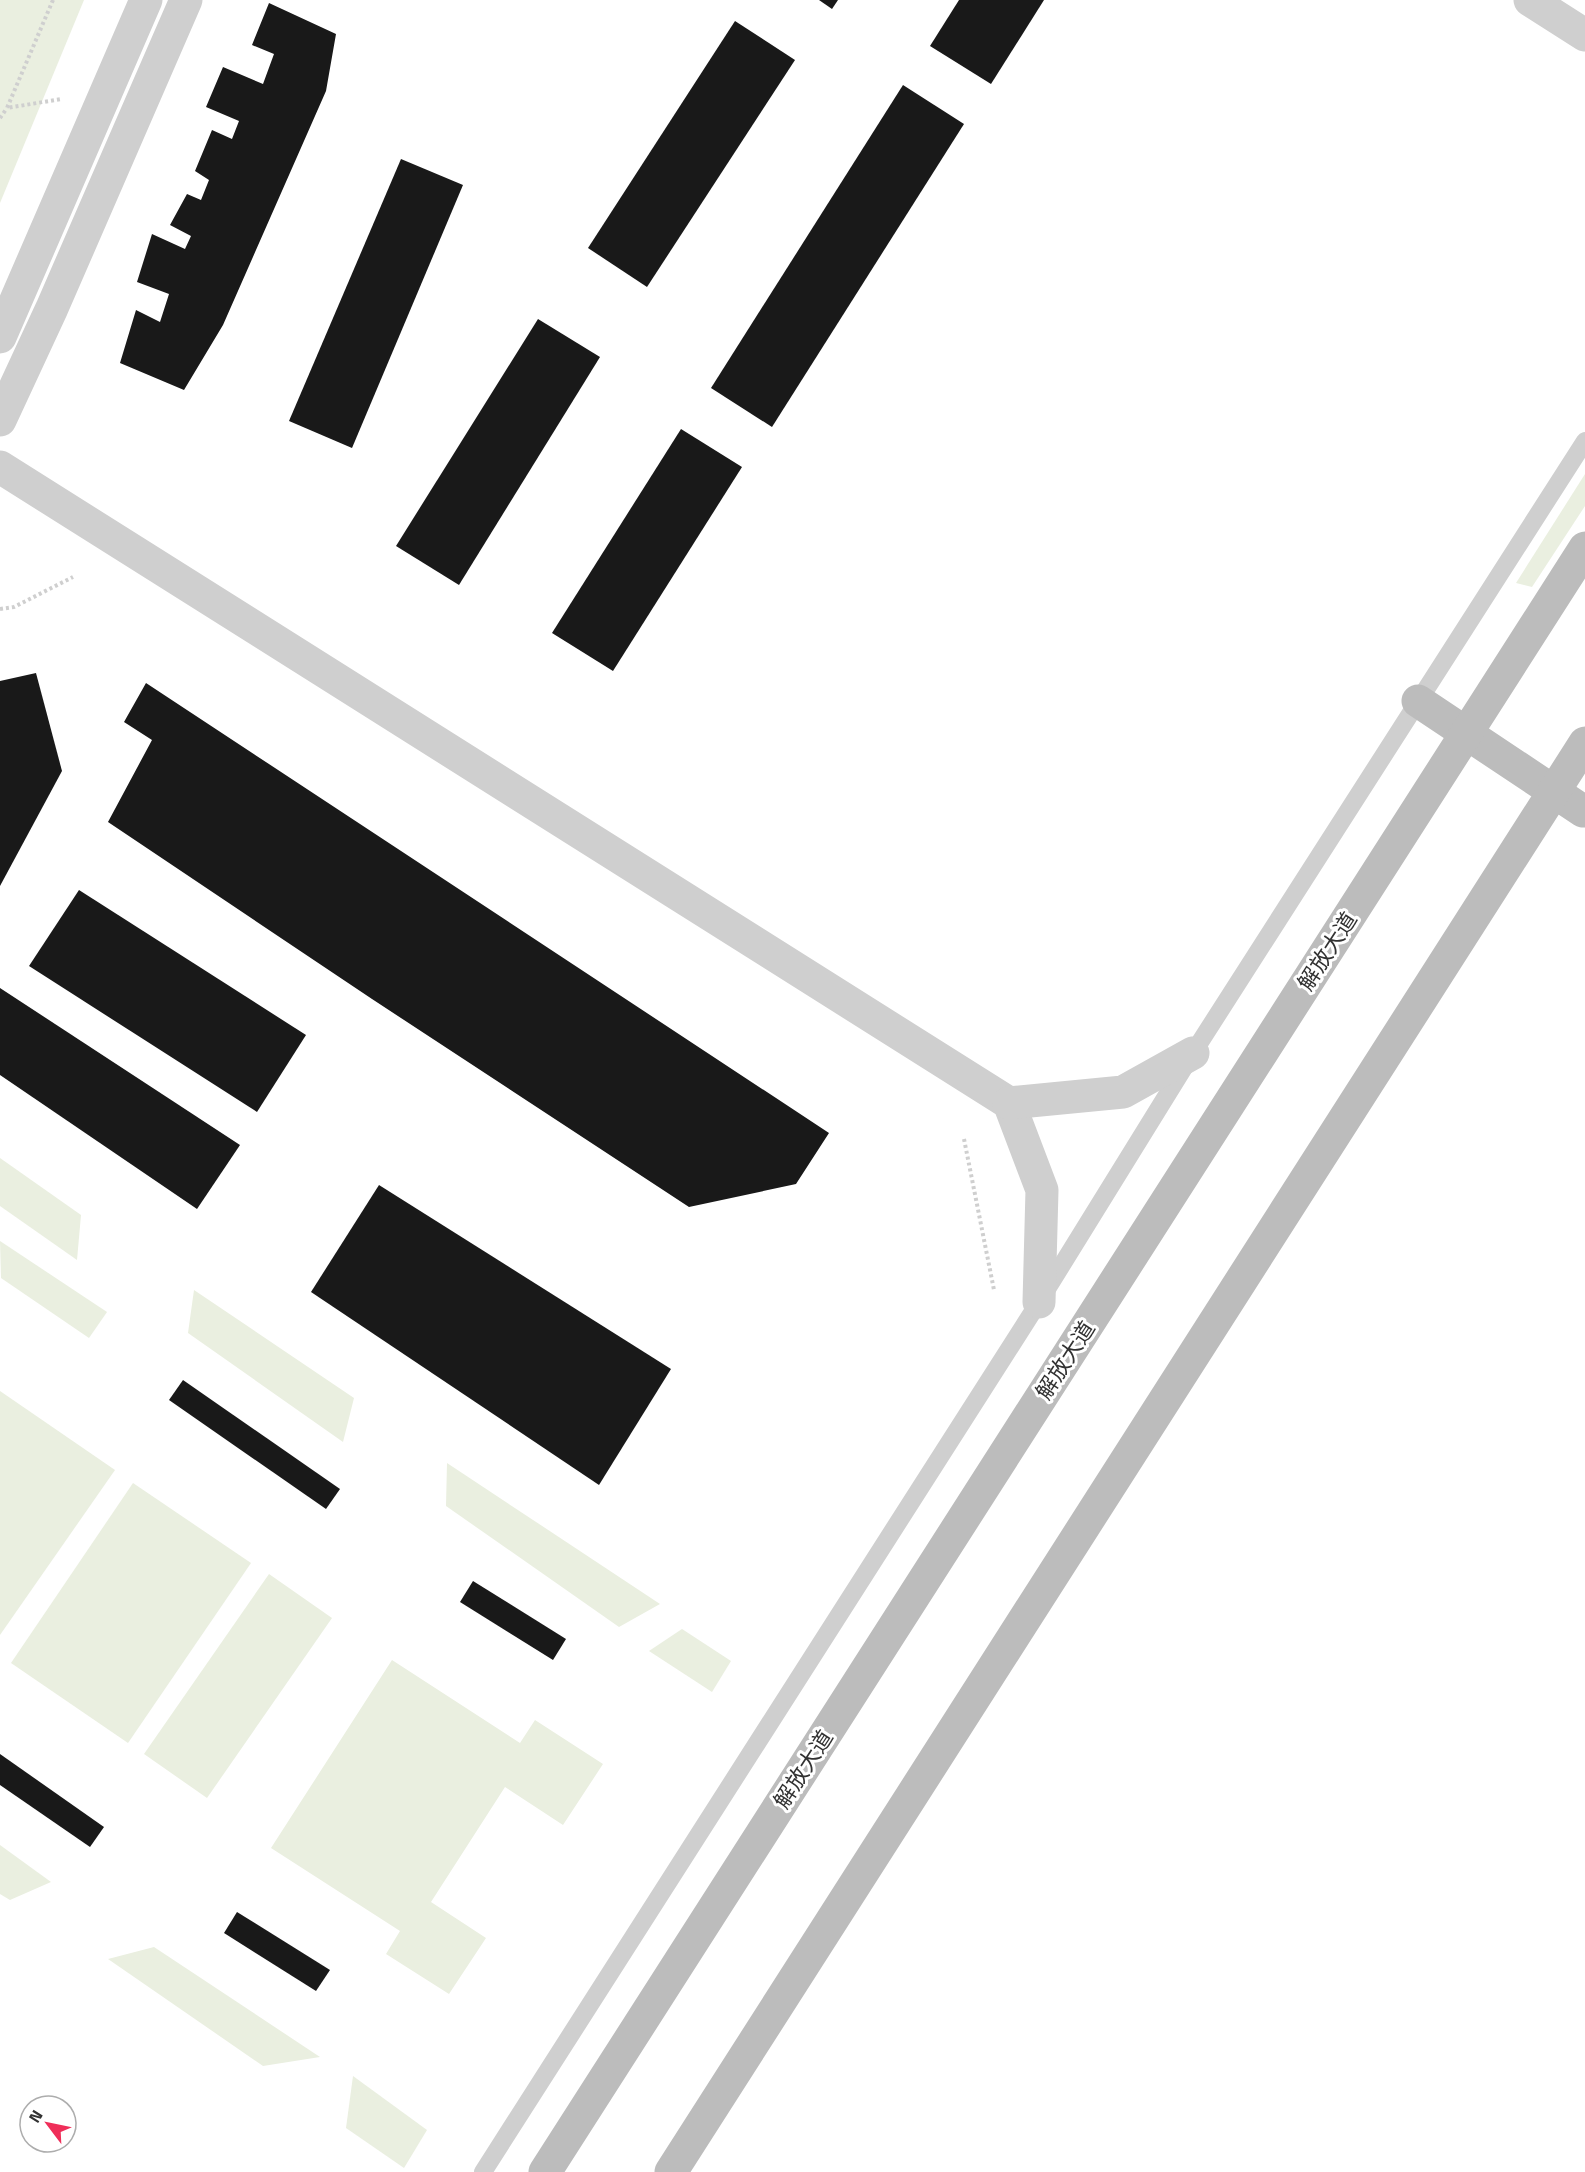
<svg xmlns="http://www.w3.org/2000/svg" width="1585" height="2172" font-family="'Titillium Web','Noto Sans SC',sans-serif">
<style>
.green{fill:#eaefe0}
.building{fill:#191919}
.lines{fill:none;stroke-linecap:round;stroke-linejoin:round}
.path{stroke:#cfcfcf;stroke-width:4;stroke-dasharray:3 3;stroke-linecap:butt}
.service{stroke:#cfcfcf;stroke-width:18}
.minor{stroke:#cfcfcf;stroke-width:33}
.tertiary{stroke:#cfcfcf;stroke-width:33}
.secondary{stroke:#bcbcbc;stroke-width:33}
.labels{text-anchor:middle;stroke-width:6;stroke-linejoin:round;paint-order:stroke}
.street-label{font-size:22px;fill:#323232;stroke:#fff}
</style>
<rect width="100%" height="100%" fill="#fff"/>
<g class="green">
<polygon points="0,0 84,0 0,203"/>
<polygon points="1585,474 1585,506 1532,587 1516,583"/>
<polygon points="0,1158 81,1215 77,1260 0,1206"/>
<polygon points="0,1241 107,1312 89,1338 1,1278"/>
<polygon points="194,1290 354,1398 343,1442 188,1333"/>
<polygon points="0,1391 115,1470 0,1635"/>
<polygon points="447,1463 660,1604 619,1627 446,1506"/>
<polygon points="133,1483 251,1563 128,1743 11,1663"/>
<polygon points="269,1574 332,1618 207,1798 144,1754"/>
<polygon points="682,1629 731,1661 712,1692 649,1651"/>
<polygon points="392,1660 520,1743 535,1720 603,1764 563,1825 505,1787 431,1902 486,1938 449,1994 386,1954 400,1931 271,1848"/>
<polygon points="0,1845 51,1882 10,1900 0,1894"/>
<polygon points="154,1947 320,2057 263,2066 108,1959"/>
<polygon points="353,2076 427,2130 404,2168 346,2128"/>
</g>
<g class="building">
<polygon points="819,0 838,0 832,9"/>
<polygon points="959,0 1044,0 991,84 930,46"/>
<polygon points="269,3 336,34 326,91 223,325 184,390 120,363 136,310 160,322 169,294 137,282 152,234 185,249 191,236 170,225 187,194 201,200 209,180 195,171 212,130 232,139 239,121 206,107 223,67 263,84 274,54 252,45"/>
<polygon points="735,21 795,60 647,287 588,248"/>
<polygon points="903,85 964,124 772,427 711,388"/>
<polygon points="401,159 463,185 352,448 289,421"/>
<polygon points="538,319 600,357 459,585 396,546"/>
<polygon points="681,429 742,467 613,671 552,633"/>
<polygon points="36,673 62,771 0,886 0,681"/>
<polygon points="146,683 829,1133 796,1184 689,1207 372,999 108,822 152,740 124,722"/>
<polygon points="79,890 306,1035 257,1112 29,966"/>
<polygon points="0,988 240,1145 197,1209 0,1075"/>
<polygon points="379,1185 671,1369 599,1485 311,1292"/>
<polygon points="183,1380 340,1489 326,1509 169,1400"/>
<polygon points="473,1581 566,1639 553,1660 460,1602"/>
<polygon points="0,1754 104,1827 90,1847 0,1785"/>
<polygon points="237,1912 330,1970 316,1991 224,1933"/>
</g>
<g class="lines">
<g class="path">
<polyline points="53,0 7,108 61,99"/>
<polyline points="0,118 7,108"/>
<polyline points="0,609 14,607 73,577"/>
<polyline points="964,1139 994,1290"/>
</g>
<polyline class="service" points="483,2172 1039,1302 1193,1053 1585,441"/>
<g class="minor">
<polyline points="0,467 1009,1103 1042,1190 1039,1302"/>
<polyline points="1009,1103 1123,1092 1193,1053"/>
</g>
<g class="tertiary">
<polyline points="1530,0 1585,35"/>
<polyline points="0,337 146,0"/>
<polyline points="0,420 52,308 186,0"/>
</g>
<g class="secondary">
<polyline points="1418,701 1583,811"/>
<polyline points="545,2172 1585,548"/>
<polyline points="671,2172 1585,743"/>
</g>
</g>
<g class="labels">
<g class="street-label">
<text transform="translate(1327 951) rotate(-57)" y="8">解放大道</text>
<text transform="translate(1065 1360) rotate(-57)" y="8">解放大道</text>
<text transform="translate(803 1769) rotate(-57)" y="8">解放大道</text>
</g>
</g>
<g transform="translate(48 2124) rotate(302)"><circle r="28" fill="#ffffff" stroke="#adadad" stroke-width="1.5"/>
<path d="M0-4.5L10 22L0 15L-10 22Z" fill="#ef2e59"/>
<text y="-9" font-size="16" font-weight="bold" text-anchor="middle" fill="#323232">N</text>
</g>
</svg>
